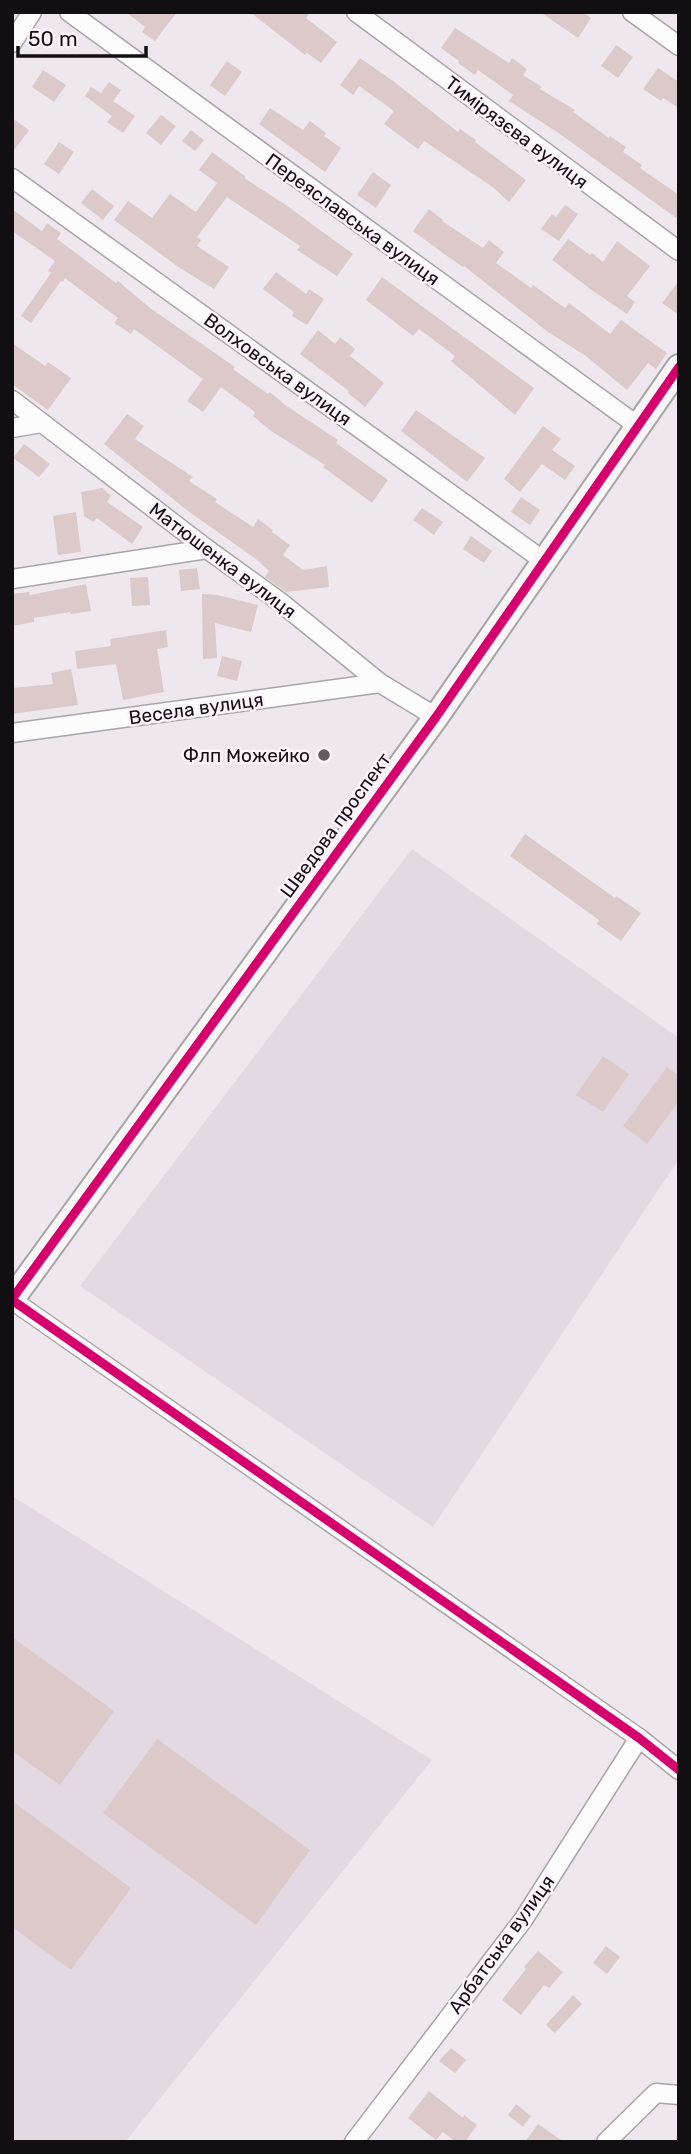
<svg xmlns="http://www.w3.org/2000/svg" width="691" height="2154" font-family="Rubik,sans-serif">
<style>
.built{fill:#e3d9e3}
.building{fill:#dcc9c9}
.lines{fill:none;stroke-linecap:round;stroke-linejoin:round}
.street-casing{stroke:#a8a4a8;stroke-width:21}
.secondary-casing{stroke:#a8a4a8;stroke-width:28}
.street{stroke:#fcfcfc;stroke-width:18}
.secondary{stroke:#f9f6f6;stroke-width:24}
.cycleway-casing{stroke:#fdf3fd;stroke-width:13}
.cycleway{stroke:#d6006c;stroke-width:9}
.poi-dot{fill:#5f5b5f;stroke:#fdf3fd;stroke-width:2.5}
.labels{text-anchor:middle;stroke-width:5;stroke-linejoin:round;paint-order:stroke}
.street-label{font-size:19px;fill:#120f12;stroke:#fdf3fd}
.poi-label{font-size:19px;fill:#120f12;stroke:#fdf3fd;text-anchor:end}
</style>
<rect width="100%" height="100%" fill="#eee8ee"/>
<g class="built">
<polygon points="412,849 679,1038 679,1159 433,1527 80,1286"/>
<polygon points="12,1496 432,1760 125,2142 12,2142"/>
</g>
<g class="building">
<polygon points="126,12 177,12 155,41 142,32 145,27"/>
<polygon points="250,12 310,12 306,18 337,42 321,63 307,53 305,55"/>
<polygon points="540,12 582,12 591,18 578,38"/>
<polygon points="455,28 509,63 512,58 527,69 523,75 542,87 540,89 575,110 573,112 609,138 610,136 626,147 623,152 642,165 640,168 679,195 679,220 560,134 509,101 513,95 478,70 475,75 458,63 459,61 441,48"/>
<polygon points="616,45 633,57 618,78 601,66"/>
<polygon points="360,58 393,81 458,132 460,129 476,140 475,142 526,180 509,202 494,188 424,141 418,149 384,124 394,111 359,86 353,95 340,85"/>
<polygon points="227,61 242,72 225,96 210,85"/>
<polygon points="658,68 679,82 679,108 663,98 661,101 643,89"/>
<polygon points="43,70 66,85 54,102 32,87"/>
<polygon points="109,82 121,90 113,101 135,116 123,133 107,122 112,116 85,96 91,87 101,93"/>
<polygon points="270,108 303,130 310,121 326,133 324,136 341,148 325,172 259,124"/>
<polygon points="161,115 176,126 161,145 146,133"/>
<polygon points="12,118 29,130 12,153"/>
<polygon points="191,130 204,140 195,151 182,141"/>
<polygon points="59,142 74,152 59,174 44,164"/>
<polygon points="212,152 246,177 244,178 283,203 353,254 337,276 297,250 300,246 227,197 197,237 201,240 197,246 229,267 214,289 180,268 114,220 128,201 152,218 170,194 196,212 217,183 199,170"/>
<polygon points="373,172 391,185 376,208 357,195"/>
<polygon points="92,189 114,206 103,220 81,203"/>
<polygon points="565,205 578,214 559,241 541,229 552,214 556,217"/>
<polygon points="12,209 42,231 47,223 61,233 57,239 116,283 118,281 150,308 235,367 233,369 268,394 270,392 285,405 338,440 336,443 388,480 372,503 323,467 325,465 271,431 253,416 255,412 221,387 203,412 187,401 203,379 134,329 131,334 114,323 118,318 65,278 63,282 61,281 31,323 21,316 51,273 48,271 55,261 12,231"/>
<polygon points="429,209 443,220 442,221 483,248 489,240 504,252 496,263 531,288 533,285 565,308 569,303 610,334 621,320 667,353 656,369 648,363 627,390 586,356 548,332 464,266 463,267 447,256 413,231"/>
<polygon points="568,239 590,255 592,253 603,262 617,241 650,266 627,296 635,302 627,314 593,291 552,260"/>
<polygon points="276,272 306,294 309,289 324,299 307,325 292,316 294,312 263,289"/>
<polygon points="382,277 534,388 515,415 451,361 455,356 419,329 413,336 366,300"/>
<polygon points="679,281 679,315 662,303"/>
<polygon points="318,330 335,344 340,337 355,349 350,356 384,383 365,407 348,393 349,391 300,354"/>
<polygon points="12,343 45,366 48,362 71,378 48,410 12,384"/>
<polygon points="416,410 485,458 467,482 401,431"/>
<polygon points="127,414 144,426 135,439 193,477 189,481 217,499 215,502 253,527 258,519 273,530 272,532 290,545 283,555 303,570 327,566 329,587 286,592 265,577 269,571 256,559 188,511 104,444"/>
<polygon points="543,426 561,439 552,450 575,466 565,480 542,464 520,492 504,479"/>
<polygon points="24,444 50,464 39,477 13,458"/>
<polygon points="102,488 111,496 107,502 143,527 132,544 97,518 93,522 84,516 81,492"/>
<polygon points="521,497 540,510 530,525 511,512"/>
<polygon points="422,508 443,522 434,535 413,520"/>
<polygon points="76,512 81,552 58,555 53,516"/>
<polygon points="471,536 492,551 484,563 463,549"/>
<polygon points="197,568 200,589 181,591 179,570"/>
<polygon points="148,577 150,605 132,606 130,578"/>
<polygon points="86,584 91,611 71,614 70,612 34,618 34,622 12,626 12,594 29,592 30,595"/>
<polygon points="202,594 217,595 258,605 251,632 215,623 217,658 203,659"/>
<polygon points="166,630 168,647 157,649 164,692 123,700 116,664 77,669 75,651 111,646 110,639"/>
<polygon points="222,656 242,661 237,681 217,676"/>
<polygon points="71,669 78,705 12,714 12,688 53,684 51,673"/>
<polygon points="525,834 615,898 616,896 641,913 621,941 597,924 599,920 510,856"/>
<polygon points="603,1056 629,1074 603,1112 576,1095"/>
<polygon points="667,1067 679,1076 679,1101 647,1144 623,1126"/>
<polygon points="12,1637 114,1711 60,1785 12,1751"/>
<polygon points="157,1739 310,1850 256,1925 103,1813"/>
<polygon points="12,1801 131,1888 71,1970 12,1927"/>
<polygon points="606,1946 620,1957 607,1974 593,1963"/>
<polygon points="538,1951 563,1972 549,1988 544,1985 521,2015 502,2000 526,1969 524,1967"/>
<polygon points="573,1995 582,2004 555,2033 546,2025"/>
<polygon points="451,2048 466,2060 455,2073 439,2061"/>
<polygon points="429,2091 463,2118 464,2115 477,2125 465,2142 456,2142 443,2132 436,2140 408,2118"/>
<polygon points="516,2104 531,2116 523,2127 508,2115"/>
<polygon points="538,2124 564,2142 525,2142"/>
</g>
<g class="lines">
<defs>
<g id="street">
<polyline points="69,12 638,426"/>
<polyline points="356,12 679,251"/>
<polyline points="632,12 679,46"/>
<polyline points="12,43 32,12"/>
<polyline points="12,178 544,561"/>
<polyline points="12,400 207,549 279,601 380,683 436,717"/>
<polyline points="12,428 42,423"/>
<polyline points="12,579 207,549"/>
<polyline points="12,733 380,683"/>
<polyline points="12,1300 639,1738 679,1770"/>
<polyline points="354,2142 523,1920 639,1738"/>
<polyline points="606,2142 656,2093 679,2095"/>
</g>
<polyline id="secondary" points="12,1299 436,717 679,367"/>
</defs>
<use href="#street" class="street-casing"/>
<use href="#secondary" class="secondary-casing"/>
<use href="#street" class="street"/>
<use href="#secondary" class="secondary"/>
<defs>
<g id="cycleway">
<polyline points="12,1299 436,717 679,367"/>
<polyline points="12,1300 639,1738 679,1770"/>
</g>
</defs>
<use href="#cycleway" class="cycleway-casing"/>
<use href="#cycleway" class="cycleway"/>
</g>
<circle class="poi-dot" cx="324" cy="755" r="7"/>
<g class="labels">
<g class="street-label">
<text transform="translate(517 132) rotate(37)" y="7">Тимірязєва вулиця</text>
<text transform="translate(353 219) rotate(36)" y="7">Переяславська вулиця</text>
<text transform="translate(278 369) rotate(36)" y="7">Волховська вулиця</text>
<text transform="translate(223 560) rotate(37)" y="7">Матюшенка вулиця</text>
<text transform="translate(196 708) rotate(-8)" y="7">Весела вулиця</text>
<text transform="translate(335 825) rotate(-54)" y="7">Шведова проспект</text>
<text transform="translate(501 1944) rotate(-54)" y="7">Арбатська вулиця</text>
</g>
<g class="poi-label">
<text x="310" y="762">Флп Можейко</text>
</g>
</g>
<rect width="691" height="2154" fill="none" stroke="#120f12" stroke-width="28"/>
<path d="M18 46v10h128v-10" fill="none" stroke="#120f12" stroke-width="3.5"/>
<text x="28" y="46" font-size="21" fill="#120f12" stroke="#fdf3fd" stroke-width="5" paint-order="stroke">50 m</text>
</svg>
